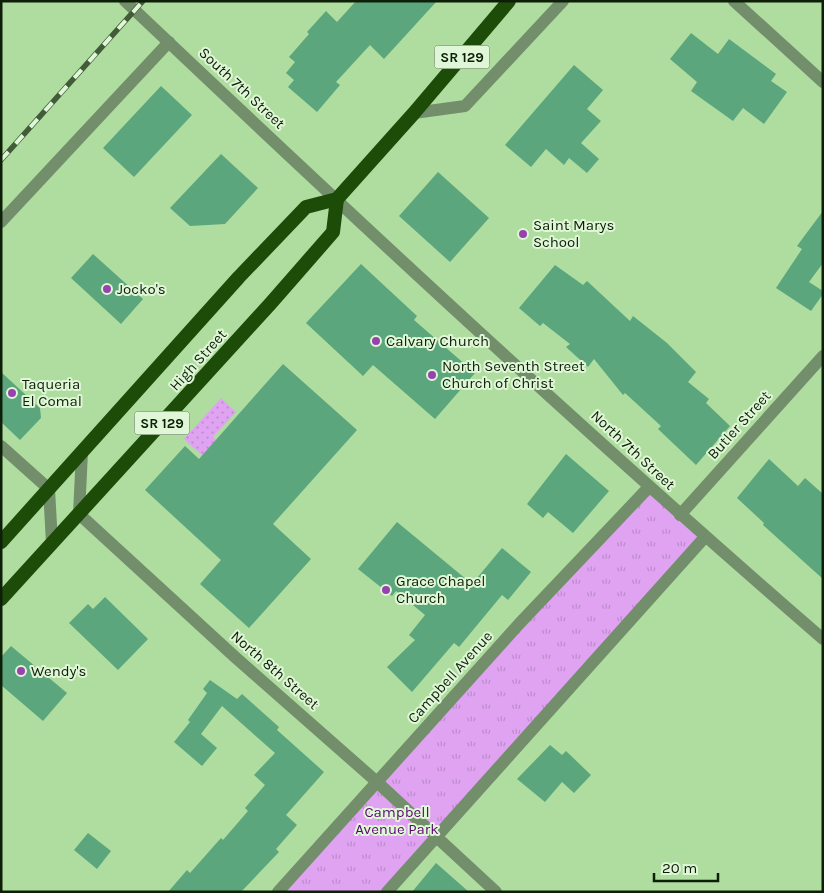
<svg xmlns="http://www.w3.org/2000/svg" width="824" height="893" font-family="Karla,sans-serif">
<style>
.grass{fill:url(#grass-dots)}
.park{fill:url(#park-tufts)}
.building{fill:#5ba67d}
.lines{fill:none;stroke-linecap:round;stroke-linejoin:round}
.minor{stroke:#738e6b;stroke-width:12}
.tertiary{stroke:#738e6b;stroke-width:12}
.trunk{stroke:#1c4c08;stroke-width:14}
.rail-casing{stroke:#425c39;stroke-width:5.5}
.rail{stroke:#dff7d7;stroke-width:4;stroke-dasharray:11;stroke-linecap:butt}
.poi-dot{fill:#9842b0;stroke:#dff7d7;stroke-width:2}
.labels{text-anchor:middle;stroke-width:4;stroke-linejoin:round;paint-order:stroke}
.shield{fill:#dff7d7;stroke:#4d6046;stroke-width:1}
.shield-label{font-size:14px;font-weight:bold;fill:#0e1f08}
.street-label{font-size:15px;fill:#0e1f08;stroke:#dff7d7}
.poi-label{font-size:15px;fill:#0e1f08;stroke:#dff7d7;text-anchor:start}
.park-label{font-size:15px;fill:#5b076f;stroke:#dff7d7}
</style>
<defs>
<pattern id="grass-dots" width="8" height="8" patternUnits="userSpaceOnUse" patternTransform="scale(1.25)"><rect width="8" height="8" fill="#dfa3f1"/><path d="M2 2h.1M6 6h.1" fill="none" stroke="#be8ccd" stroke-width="1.8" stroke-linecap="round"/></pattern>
<pattern id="park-tufts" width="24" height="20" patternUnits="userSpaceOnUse" patternTransform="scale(1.25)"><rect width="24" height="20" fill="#dfa3f1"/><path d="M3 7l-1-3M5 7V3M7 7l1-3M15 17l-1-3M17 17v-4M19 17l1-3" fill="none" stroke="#be8ccd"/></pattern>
</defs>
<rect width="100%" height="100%" fill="#aedd9f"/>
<polygon class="grass" points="221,398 236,412 213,437 263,483 249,498 184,439"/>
<polygon class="park" points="649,487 705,537 387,892 278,892"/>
<g class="building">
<polygon points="356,1 437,1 384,59 370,45 336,82 340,85 317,112 288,87 294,80 286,73 295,62 289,57 309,34 307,32 326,11 337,22"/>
<polygon points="691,33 718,54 729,39 776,74 771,81 787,92 764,124 743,108 733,121 691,91 697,82 670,59"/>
<polygon points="574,65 603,90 587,109 601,121 581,143 599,159 587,173 569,158 564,165 546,149 531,167 505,145"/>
<polygon points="161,86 192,115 134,177 103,148"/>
<polygon points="221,154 258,188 225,224 190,226 170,208"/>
<polygon points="438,172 489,218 450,262 399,216"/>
<polygon points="823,211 823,263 809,282 823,291 823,294 811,311 776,288 802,249 797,246"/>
<polygon points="93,254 143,299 121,324 71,278"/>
<polygon points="361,264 417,316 414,320 475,373 435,419 373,365 363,376 306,323"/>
<polygon points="555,265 583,285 587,281 630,321 633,316 667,343 696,372 688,382 709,399 706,403 730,426 696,465 658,429 661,426 625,393 623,395 594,359 588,367 566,347 570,344 543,323 540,326 519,308"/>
<polygon points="283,364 357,430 273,524 311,559 249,628 200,584 221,560 145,490 185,446 199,459"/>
<polygon points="1,372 40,408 41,418 20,440 1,422"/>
<polygon points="566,454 609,491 573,533 548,512 543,518 527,504"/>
<polygon points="769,459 798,486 805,478 823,494 823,579 763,525 764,523 737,498"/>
<polygon points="397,522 472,584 502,548 531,572 508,600 502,595 459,647 454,643 412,692 387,667 415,640 409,635 425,615 396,591 392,596 358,569"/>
<polygon points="105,597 148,639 118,670 69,623 88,604 93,609"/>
<polygon points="11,646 67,693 43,721 1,685 1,657"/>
<polygon points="210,680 237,699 242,694 279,727 277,730 324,772 286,815 297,825 276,849 279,852 241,892 168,892 187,870 190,873 221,838 223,840 248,811 245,808 265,785 254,775 275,753 222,706 201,734 217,748 202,766 174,742 190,722 188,720 207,693 203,689"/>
<polygon points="550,745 562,755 566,751 591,775 574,793 562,782 545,802 517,779"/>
<polygon points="88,833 111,851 97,869 74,850"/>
<polygon points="436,863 469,892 412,892"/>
</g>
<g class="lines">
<g class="minor">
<path d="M125 1C354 218 585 433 823 639"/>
<polyline points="734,1 823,82"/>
<polyline points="1,222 169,42"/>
<polyline points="1,446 49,489 52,543"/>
<polyline points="82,452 79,514 235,657 377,782 496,892"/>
<polyline points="680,515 823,356"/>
<polyline points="278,892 519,624 649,487"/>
<polyline points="387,892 705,537"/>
</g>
<polyline class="tertiary" points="414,113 465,106 563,1"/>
<g class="trunk">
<polyline points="1,542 239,277 306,207 337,199 414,113 509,1"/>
<polyline points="1,599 271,303 333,232 337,199"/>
</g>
<defs>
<polyline id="rail" points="1,160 143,1"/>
</defs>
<use href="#rail" class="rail-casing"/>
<use href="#rail" class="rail"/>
</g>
<g class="poi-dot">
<circle cx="523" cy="234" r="5"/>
<circle cx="107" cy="289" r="5"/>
<circle cx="376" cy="341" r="5"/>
<circle cx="432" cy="375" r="5"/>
<circle cx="12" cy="393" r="5"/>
<circle cx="386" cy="590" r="5"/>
<circle cx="21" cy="671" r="5"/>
</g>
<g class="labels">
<g class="shield">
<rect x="434.5" y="45.5" width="55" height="23" rx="4"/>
<rect x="134.5" y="411.5" width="55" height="23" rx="4"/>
</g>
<g class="shield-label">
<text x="462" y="62">SR 129</text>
<text x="162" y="428">SR 129</text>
</g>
<g class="street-label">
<text transform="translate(242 88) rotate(43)" y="5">South 7th Street</text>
<text transform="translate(198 360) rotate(-48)" y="5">High Street</text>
<text transform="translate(739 425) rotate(-48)" y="5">Butler Street</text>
<text transform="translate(633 450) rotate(43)" y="5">North 7th Street</text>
<text transform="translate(275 670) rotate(41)" y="5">North 8th Street</text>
<text transform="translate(450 677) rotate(-48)" y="5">Campbell Avenue</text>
</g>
<g class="poi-label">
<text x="533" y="230">Saint Marys<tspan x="533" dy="17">School</tspan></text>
<text x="117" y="294">Jocko's</text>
<text x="386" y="346">Calvary Church</text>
<text x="442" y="371">North Seventh Street<tspan x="442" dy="17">Church of Christ</tspan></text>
<text x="22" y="389">Taqueria<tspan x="22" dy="17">El Comal</tspan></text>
<text x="396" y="586">Grace Chapel<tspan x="396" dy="17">Church</tspan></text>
<text x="31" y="676">Wendy's</text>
</g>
<g class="park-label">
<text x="397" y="817">Campbell<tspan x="397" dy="17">Avenue Park</tspan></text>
</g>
</g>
<rect width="824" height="893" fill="none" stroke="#0e1f08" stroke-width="5"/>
<path d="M654 873v8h64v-8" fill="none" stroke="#0e1f08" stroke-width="2.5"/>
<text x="662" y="873" font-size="15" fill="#0e1f08" stroke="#dff7d7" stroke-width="4" paint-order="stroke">20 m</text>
</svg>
